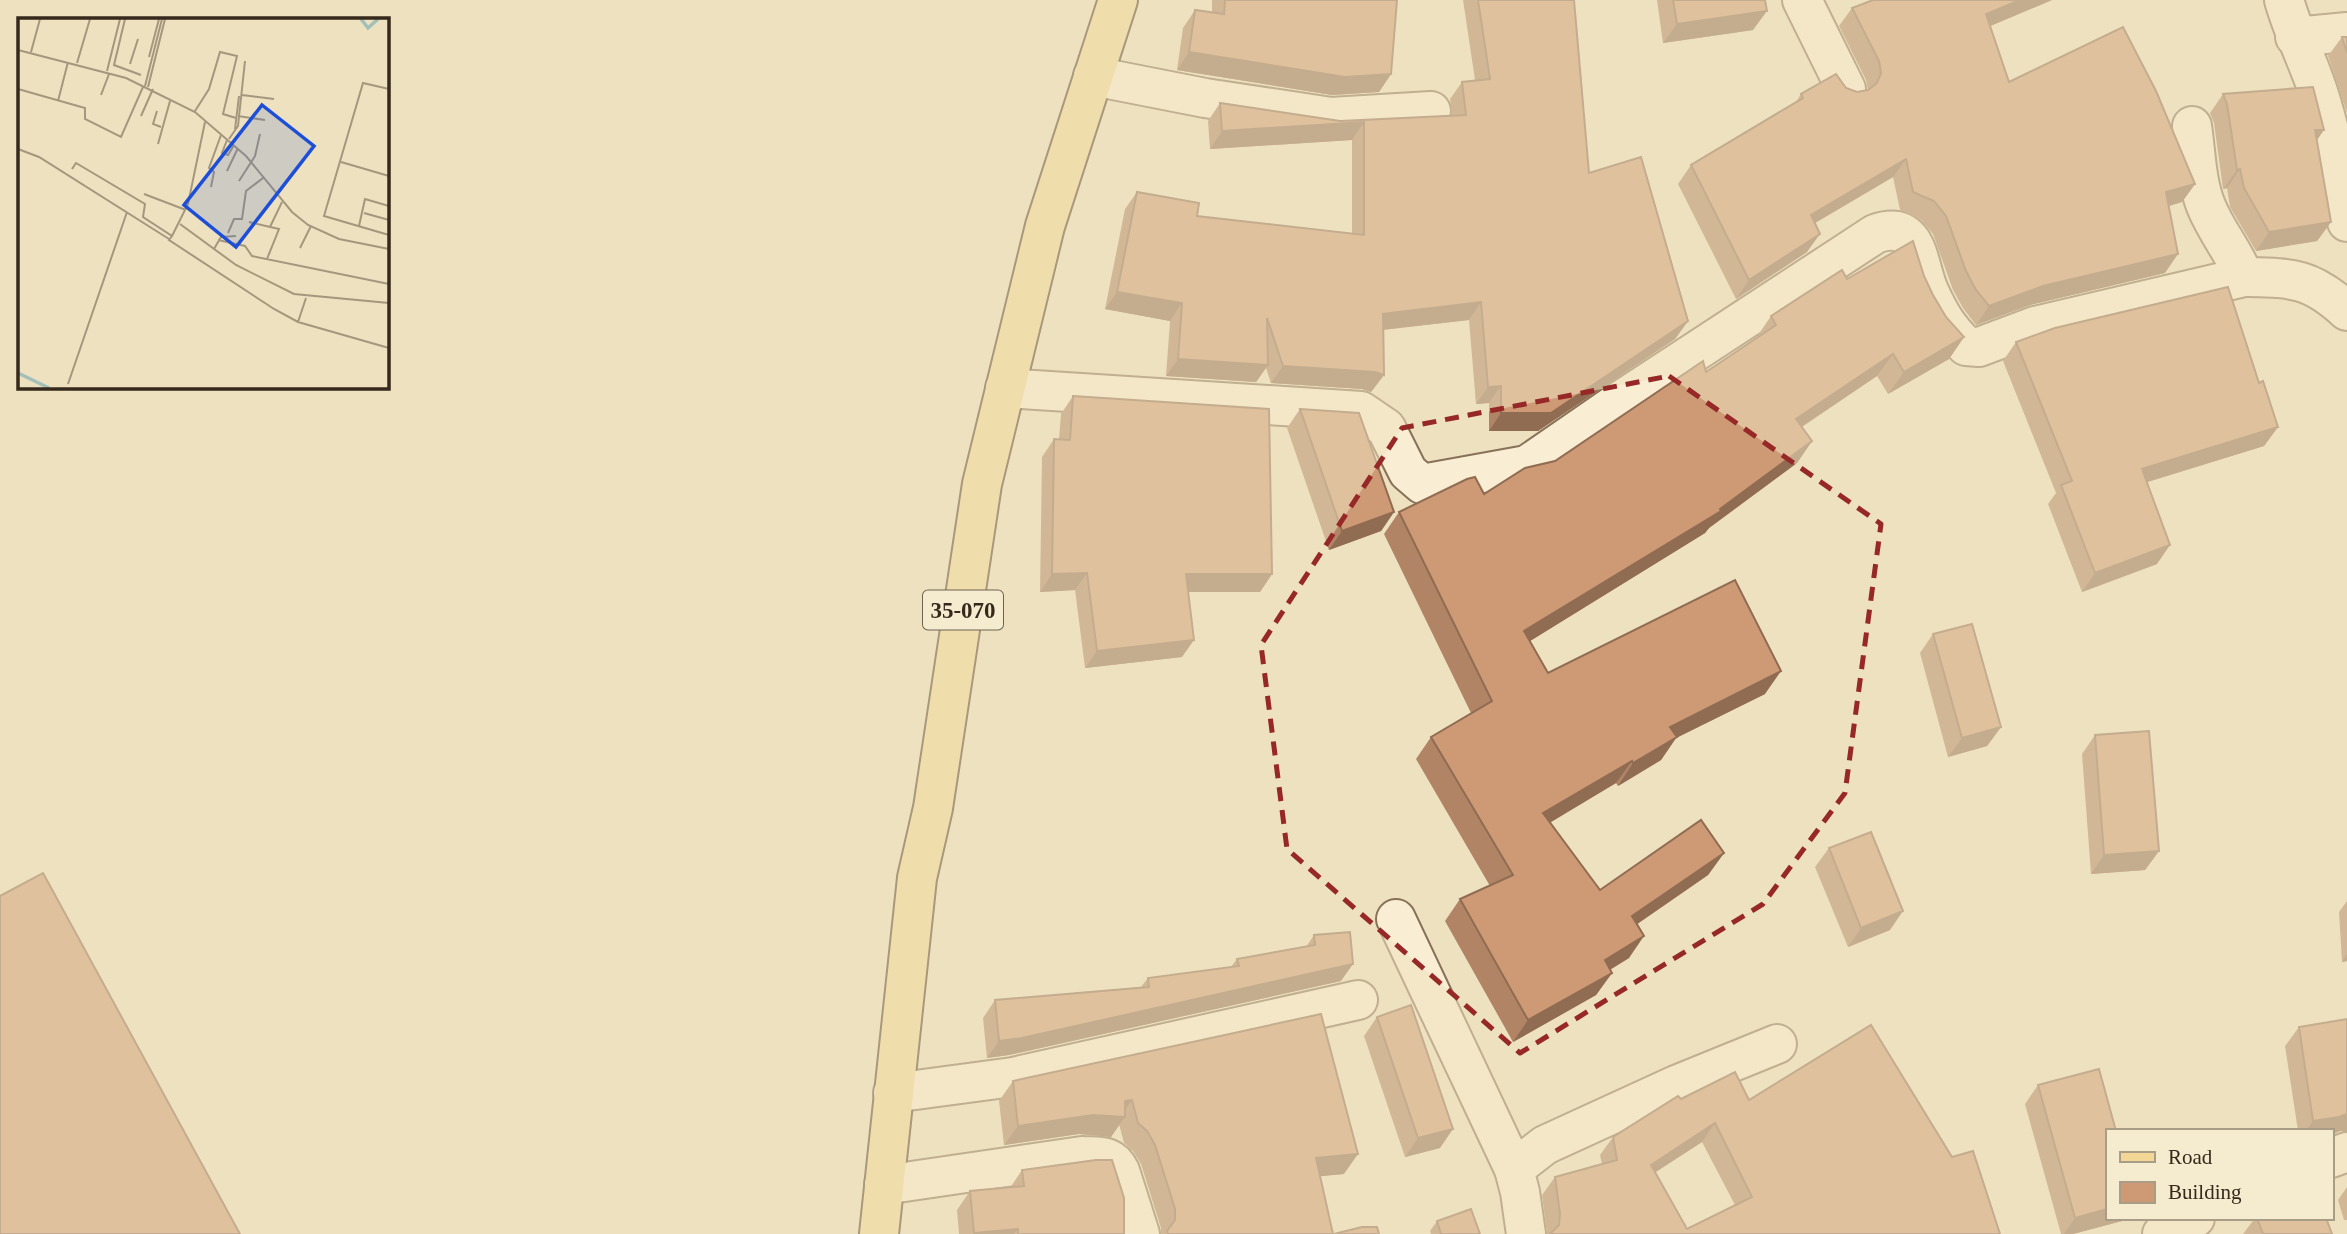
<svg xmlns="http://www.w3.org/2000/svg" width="2347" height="1234" font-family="'Times New Roman',serif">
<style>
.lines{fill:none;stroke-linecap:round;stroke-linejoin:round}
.minor-casing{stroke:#877158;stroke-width:42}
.primary-casing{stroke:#543f2c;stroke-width:42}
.minor{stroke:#f9eed3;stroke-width:38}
.primary{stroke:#f2d796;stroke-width:38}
.wall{fill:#b08465;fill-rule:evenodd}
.shaded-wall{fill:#906c52}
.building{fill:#cd9a75;stroke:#906c52;stroke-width:2;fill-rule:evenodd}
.marked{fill:none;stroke:#962827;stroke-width:5;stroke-dasharray:14 9;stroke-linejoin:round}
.labels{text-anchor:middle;stroke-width:5;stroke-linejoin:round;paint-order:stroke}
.shield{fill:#f5ebcf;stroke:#6f6352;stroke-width:2}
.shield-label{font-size:23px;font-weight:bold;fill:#36291c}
.inset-river{fill:none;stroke:#a3c0b8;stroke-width:3.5}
.inset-road{fill:none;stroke:#a4977e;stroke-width:2}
.view{fill:#1d4ed8;fill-opacity:0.15;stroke:#1d4ed8;stroke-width:3.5}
.inset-edge{fill:none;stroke:#36291c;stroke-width:3.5}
</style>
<rect width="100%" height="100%" fill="#eee1c0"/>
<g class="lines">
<defs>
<g id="minor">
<polyline points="1802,0 1846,89"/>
<path d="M2284 0C2292 28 2304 53 2314 80 2331 126 2338 175 2347 222"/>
<polyline points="2295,37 2347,32"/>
<polyline points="1093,76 1205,98 1331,117 1431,111"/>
<path d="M2192 126C2196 152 2196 181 2206 206 2216 231 2234 252 2244 277 2292 278 2310 277 2347 311"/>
<path d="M1005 388 1361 411 1386 428 1408 472 1422 484 1527 465 1620 401 1875 234C1920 218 1917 264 1929 291 1940 315 1947 327 1966 346L1979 347 2035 326 2244 277"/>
<polyline points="1396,919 1514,1169"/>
<polyline points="893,1093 1013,1077 1358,1000"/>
<polyline points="2331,1158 2347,1152"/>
<path d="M884 1185 1082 1156C1100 1157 1112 1154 1120 1171L1140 1234"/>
<polyline points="1526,1234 1520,1192 1514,1169 1545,1145 1676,1085 1777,1044"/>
<polyline points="2162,1234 2195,1218"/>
</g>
<polyline id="primary" points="879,1234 917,878 933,808 982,484 1045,226 1118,0"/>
</defs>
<use href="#minor" class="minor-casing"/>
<use href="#primary" class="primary-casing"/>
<use href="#minor" class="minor"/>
<use href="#primary" class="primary"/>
</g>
<g class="wall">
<polygon points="1212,0 1397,0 1391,74 1379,92 1332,95 1177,70 1183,28 1195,10 1212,12"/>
<polygon points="1463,0 1574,0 1589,173 1688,321 1675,339 1538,431 1489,431 1489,403 1476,404 1469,320 1383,330 1384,375 1371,392 1362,389 1271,383 1266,368 1256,382 1166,376 1170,321 1105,309 1125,209 1137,192 1197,216 1352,234 1352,140 1210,149 1208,121 1220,103 1340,121 1452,116 1450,99 1462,82 1475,80"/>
<polygon points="1657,0 1765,0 1753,30 1663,43"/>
<polygon points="1873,0 2052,0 1990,26 2009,82 2195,184 2182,202 2168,206 2165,273 2030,305 1976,325 1963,308 1953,290 1933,234 1921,220 1900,210 1893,177 1815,223 1807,252 1736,299 1678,184 1691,165 1796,102 1801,94 1846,88 1857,92 1868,90 1866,80 1839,26 1852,8"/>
<polygon points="2342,37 2347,37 2347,113 2328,56"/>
<polygon points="2223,94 2317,141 2331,222 2317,241 2256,251 2230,207 2227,188 2223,189 2214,123 2210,113"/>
<polygon points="1924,276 1933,295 1946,317 1964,337 1949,359 1888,394 1877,376 1802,427 1812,441 1797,463 1709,528 1705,533 1530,641 1548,673 1765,694 1676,738 1661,760 1618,786 1616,783 1550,822 1600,890 1724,853 1708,875 1637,924 1629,958 1610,970 1612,973 1596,995 1513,1042 1445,921 1460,899 1490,886 1416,759 1431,737 1471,713 1384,534 1399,512 1484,494 1555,461 1706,372 1756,338 1771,316 1847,279"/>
<polygon points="2016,342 2259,383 2278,427 2264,446 2147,482 2157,564 2082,592 2048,504 2056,493 2003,361"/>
<polygon points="1073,396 1272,574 1260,592 1188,592 1182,657 1085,668 1075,590 1040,592 1042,457 1054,439 1059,439 1061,414"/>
<polygon points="1300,409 1394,512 1381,531 1329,550 1287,428"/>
<polygon points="1933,634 2001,727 1987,746 1948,757 1920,653"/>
<polygon points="2095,735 2159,851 2145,870 2091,874 2082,754"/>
<polygon points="1829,848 1890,930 1848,947 1815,867"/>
<polygon points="2347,901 2347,961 2342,962 2339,912"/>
<polygon points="1314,935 1341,981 1009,1055 987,1058 983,1018 995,1000 1141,987 1148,978 1231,967 1237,959 1306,947"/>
<polygon points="1321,1014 1344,1174 1320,1176 1333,1234 1161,1234 1161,1228 1141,1164 1133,1151 1124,1143 1119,1124 1111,1137 1079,1134 1004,1145 999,1101 1013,1081"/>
<polygon points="1377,1017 1440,1148 1405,1157 1364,1036"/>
<polygon points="2299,1027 2340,1131 2331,1135 2331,1131 2298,1131 2285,1046"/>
<polygon points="2038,1085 2122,1221 2073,1234 2061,1234 2025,1104"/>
<path d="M1681 1099 1749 1100 2000 1234H1547L1542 1195 1555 1177 1602 1164 1600 1155 1613 1137ZM1702 1142 1735 1205 1687 1229 1655 1172Z"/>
<polygon points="1022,1170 1124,1234 959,1234 957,1210 970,1191 1010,1188"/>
<polygon points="2347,1187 2347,1220 2344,1220 2338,1200"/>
<polygon points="2255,1218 2326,1218 2332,1234 2243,1234"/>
<polygon points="1437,1221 1480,1234 1431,1234 1430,1231"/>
</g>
<g class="shaded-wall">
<polygon points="2020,0 2052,0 1974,33 1986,14"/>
<polygon points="1767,11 1753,30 1663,43 1677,24"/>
<polygon points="1189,52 1391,74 1379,92 1332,95 1177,70"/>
<polygon points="1364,122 1352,140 1210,149 1222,131"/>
<polygon points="2315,130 2324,130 2311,149"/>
<polygon points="1906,159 1893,177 1798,233 1811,215"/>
<polygon points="2240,169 2227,188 2223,189 2237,170"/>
<polygon points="2195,184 2182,202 2153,211 2166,192"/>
<polygon points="2331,222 2317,241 2256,251 2269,232"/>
<polygon points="1820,234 1807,252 1736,299 1749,280"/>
<polygon points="2178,254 2165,273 2030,305 1976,325 1989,306 2043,286"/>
<polygon points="1117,292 1182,303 1170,321 1105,309"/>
<polygon points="1481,302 1469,320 1371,331 1383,314"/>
<polygon points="1688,321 1675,339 1538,431 1489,431 1501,413"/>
<polygon points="1964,337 1949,359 1888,394 1904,372"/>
<polygon points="1893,354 1877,376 1780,441 1796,419"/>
<polygon points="1178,359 1268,365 1256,382 1166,376"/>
<polygon points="1283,366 1375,372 1384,375 1371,392 1362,389 1271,383"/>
<polygon points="1501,386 1489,403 1476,404 1488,387"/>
<polygon points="2278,427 2264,446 2128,488 2142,469"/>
<polygon points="1812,441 1797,463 1709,528 1705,533 1509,654 1524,631 1720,509"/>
<polygon points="1394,512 1381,531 1329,550 1342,531"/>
<polygon points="2170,545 2157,564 2082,592 2095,573"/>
<polygon points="1087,573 1075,590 1040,592 1052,574"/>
<polygon points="1186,574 1272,574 1260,592 1174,592"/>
<polygon points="1194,640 1182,657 1085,668 1097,651"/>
<polygon points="1781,671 1765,694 1676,738 1661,760 1618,786 1633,763 1670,727"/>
<polygon points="2001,727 1987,746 1948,757 1962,738"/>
<polygon points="1632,761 1616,783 1528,836 1543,813"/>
<polygon points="2159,851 2145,870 2091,874 2104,855"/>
<polygon points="1724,853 1708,875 1617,938 1632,916"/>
<polygon points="1903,911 1890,930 1848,947 1861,928"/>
<polygon points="1644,936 1629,958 1589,982 1605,960"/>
<polygon points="2347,954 2347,961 2342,962"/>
<polygon points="1353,964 1341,981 1009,1055 987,1058 999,1041"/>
<polygon points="1612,973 1596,995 1513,1042 1528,1020"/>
<polygon points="1132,1100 1120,1117 1125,1117 1111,1137 1079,1134 1004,1145 1018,1126"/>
<polygon points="2347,1114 2347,1132 2340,1131 2331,1135 2331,1131 2306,1131 2313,1121"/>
<polygon points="1715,1123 1702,1142 1639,1183 1651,1165"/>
<polygon points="1453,1129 1440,1148 1405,1157 1418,1138"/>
<polygon points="1358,1154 1344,1174 1302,1178 1316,1158"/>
<polygon points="2107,1209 2107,1218 2124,1218 2122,1221 2073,1234 2064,1234 2075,1218"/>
<polygon points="1018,1229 1014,1234 973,1234 974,1233"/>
</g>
<g class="building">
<polygon points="1225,0 1397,0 1391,74 1345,77 1189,52 1195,10 1224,14"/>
<polygon points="1478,0 1574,0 1589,173 1641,157 1688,321 1551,413 1501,413 1501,386 1488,387 1481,302 1383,314 1384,375 1375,372 1283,366 1267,318 1268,365 1178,359 1182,303 1117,292 1137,192 1199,203 1197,216 1364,235 1364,122 1222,131 1220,103 1340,121 1466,115 1462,82 1490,79"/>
<polygon points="1673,0 1765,0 1767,11 1677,24"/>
<polygon points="1873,0 2020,0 1986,14 2009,82 2123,27 2156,91 2195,184 2166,192 2178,254 2043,286 1989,306 1976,290 1966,271 1946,216 1934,201 1913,192 1906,159 1811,215 1820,234 1749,280 1691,165 1803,98 1801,94 1836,74 1846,88 1857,92 1868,90 1877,83 1881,73 1879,61 1852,8"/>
<polygon points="2342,37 2347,37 2347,53"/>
<polygon points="2313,87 2324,130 2315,130 2331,222 2269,232 2244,188 2240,169 2237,170 2227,104 2223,94"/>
<polygon points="1913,241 1924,276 1933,295 1946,317 1964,337 1904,372 1893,354 1796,419 1812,441 1720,509 1721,511 1524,631 1548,673 1735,580 1781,671 1670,727 1677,737 1633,763 1632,761 1543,813 1600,890 1701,820 1724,853 1632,916 1644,936 1605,960 1612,973 1528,1020 1460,899 1513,875 1431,737 1492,701 1399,512 1467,479 1475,477 1484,494 1525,468 1555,461 1703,361 1706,372 1776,325 1771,316 1842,270 1847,279"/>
<polygon points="2228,287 2259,383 2263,381 2278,427 2142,469 2170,545 2095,573 2061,485 2072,481 2016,342 2055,328"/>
<polygon points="1073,396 1269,409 1272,574 1186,574 1194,640 1097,651 1087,573 1052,574 1054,439 1070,440"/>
<polygon points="1300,409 1359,413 1394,512 1342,531"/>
<polygon points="1972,624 2001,727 1962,738 1933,634"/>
<polygon points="2149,731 2159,851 2104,855 2095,735"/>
<polygon points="1871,832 1903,911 1861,928 1829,848"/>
<polygon points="43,873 240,1234 0,1234 0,896"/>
<polygon points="1350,932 1353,964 1022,1038 999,1041 995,1000 1149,987 1148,978 1239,966 1237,959 1315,945 1314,935"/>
<polygon points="1411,1005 1453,1129 1418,1138 1377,1017"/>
<polygon points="1321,1014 1358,1154 1316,1158 1333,1234 1168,1234 1167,1231 1175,1220 1175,1209 1155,1145 1147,1131 1138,1123 1132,1100 1125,1101 1125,1117 1093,1115 1018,1126 1013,1081"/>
<polygon points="2347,1019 2347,1114 2339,1117 2313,1121 2299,1027"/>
<path d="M1871 1025 1952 1157 1973 1151 2000 1234H1550L1559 1225 1560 1214 1555 1177 1617 1160 1613 1137 1678 1096 1681 1099 1735 1072 1749 1100ZM1715 1123 1752 1197 1687 1229 1651 1165Z"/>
<polygon points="2099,1069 2116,1131 2107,1131 2107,1209 2075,1218 2038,1085"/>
<polygon points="1096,1160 1112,1160 1124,1198 1124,1234 1018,1234 1018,1229 974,1233 970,1191 1024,1186 1022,1170"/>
<polygon points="1471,1209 1480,1234 1441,1234 1437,1221"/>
<polygon points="2257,1218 2326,1218 2332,1234 2263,1234"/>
<polygon points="1362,1227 1377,1227 1379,1234 1334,1234"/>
</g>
<path d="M0 0H2347V1234H0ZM1669 376 1881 524 1845 793 1763 904 1520 1053 1287 849 1261 645 1402 428Z" fill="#eee1c0" fill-opacity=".55" fill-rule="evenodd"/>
<path class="marked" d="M1669 376 1881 524 1845 793 1763 904 1520 1053 1287 849 1261 645 1402 428Z"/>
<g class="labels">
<rect class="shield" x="923" y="590.5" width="80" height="39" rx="5"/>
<g class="shield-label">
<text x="963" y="618">35-070</text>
</g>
</g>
<g transform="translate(18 18)">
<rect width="371" height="371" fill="#eee1c0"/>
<path class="inset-river" d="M343 1 350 10 360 1M0 355 31 370"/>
<path class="inset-road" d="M107 1 96 47 123 57M0 32 108 60 177 94 228 138 274 194 290 207 321 221 371 231M13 34 22 1M131 39 141 1M59 45 72 1M112 46 120 21M89 53 102 1M127 68 144 1M130 69 147 1M0 71 67 90V101L103 119 125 69M371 71 345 65 306 198 371 217M83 77 91 56M224 77 256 81M40 83 50 44M139 93 135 106 143 109M177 93 191 71 202 34 219 38 205 96 218 100M123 98 135 71M220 98 247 102M217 111 221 78M211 121 220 108 227 43M209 122 204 135 210 137 216 127M140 126 152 83M0 131 21 139 151 221M323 144 371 158M54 151 58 145 127 186 125 199 154 218 151 222 256 291 280 304 371 330M209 153 220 130M221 163 237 138 242 116M193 169 196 154 191 150 203 117M126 176 168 192M346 195 371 202M231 204 261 211 249 241M162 206 218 247 276 276 371 285M341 208 347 181 371 188M252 209 264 184M210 215 216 201H224L228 173 245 160M154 218 170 186 187 104M200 222 227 228 234 238 371 266M282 230 293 208M196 231 203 219 218 218M280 304 288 280M50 366 109 194"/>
<path class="view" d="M244 87 296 128 218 229 166 187Z"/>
<rect width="371" height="371" class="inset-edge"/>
</g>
<rect x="2106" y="1129" width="228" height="91" fill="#f5ebcf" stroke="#a99d87" stroke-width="2"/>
<rect x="2120" y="1152" width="35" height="10" fill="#f2d796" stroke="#a99d87" stroke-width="2"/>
<text x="2168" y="1164" font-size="21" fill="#36291c">Road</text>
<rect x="2120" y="1182" width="35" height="21" fill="#cd9a75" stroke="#a99d87" stroke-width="2"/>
<text x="2168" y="1199" font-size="21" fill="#36291c">Building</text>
</svg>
